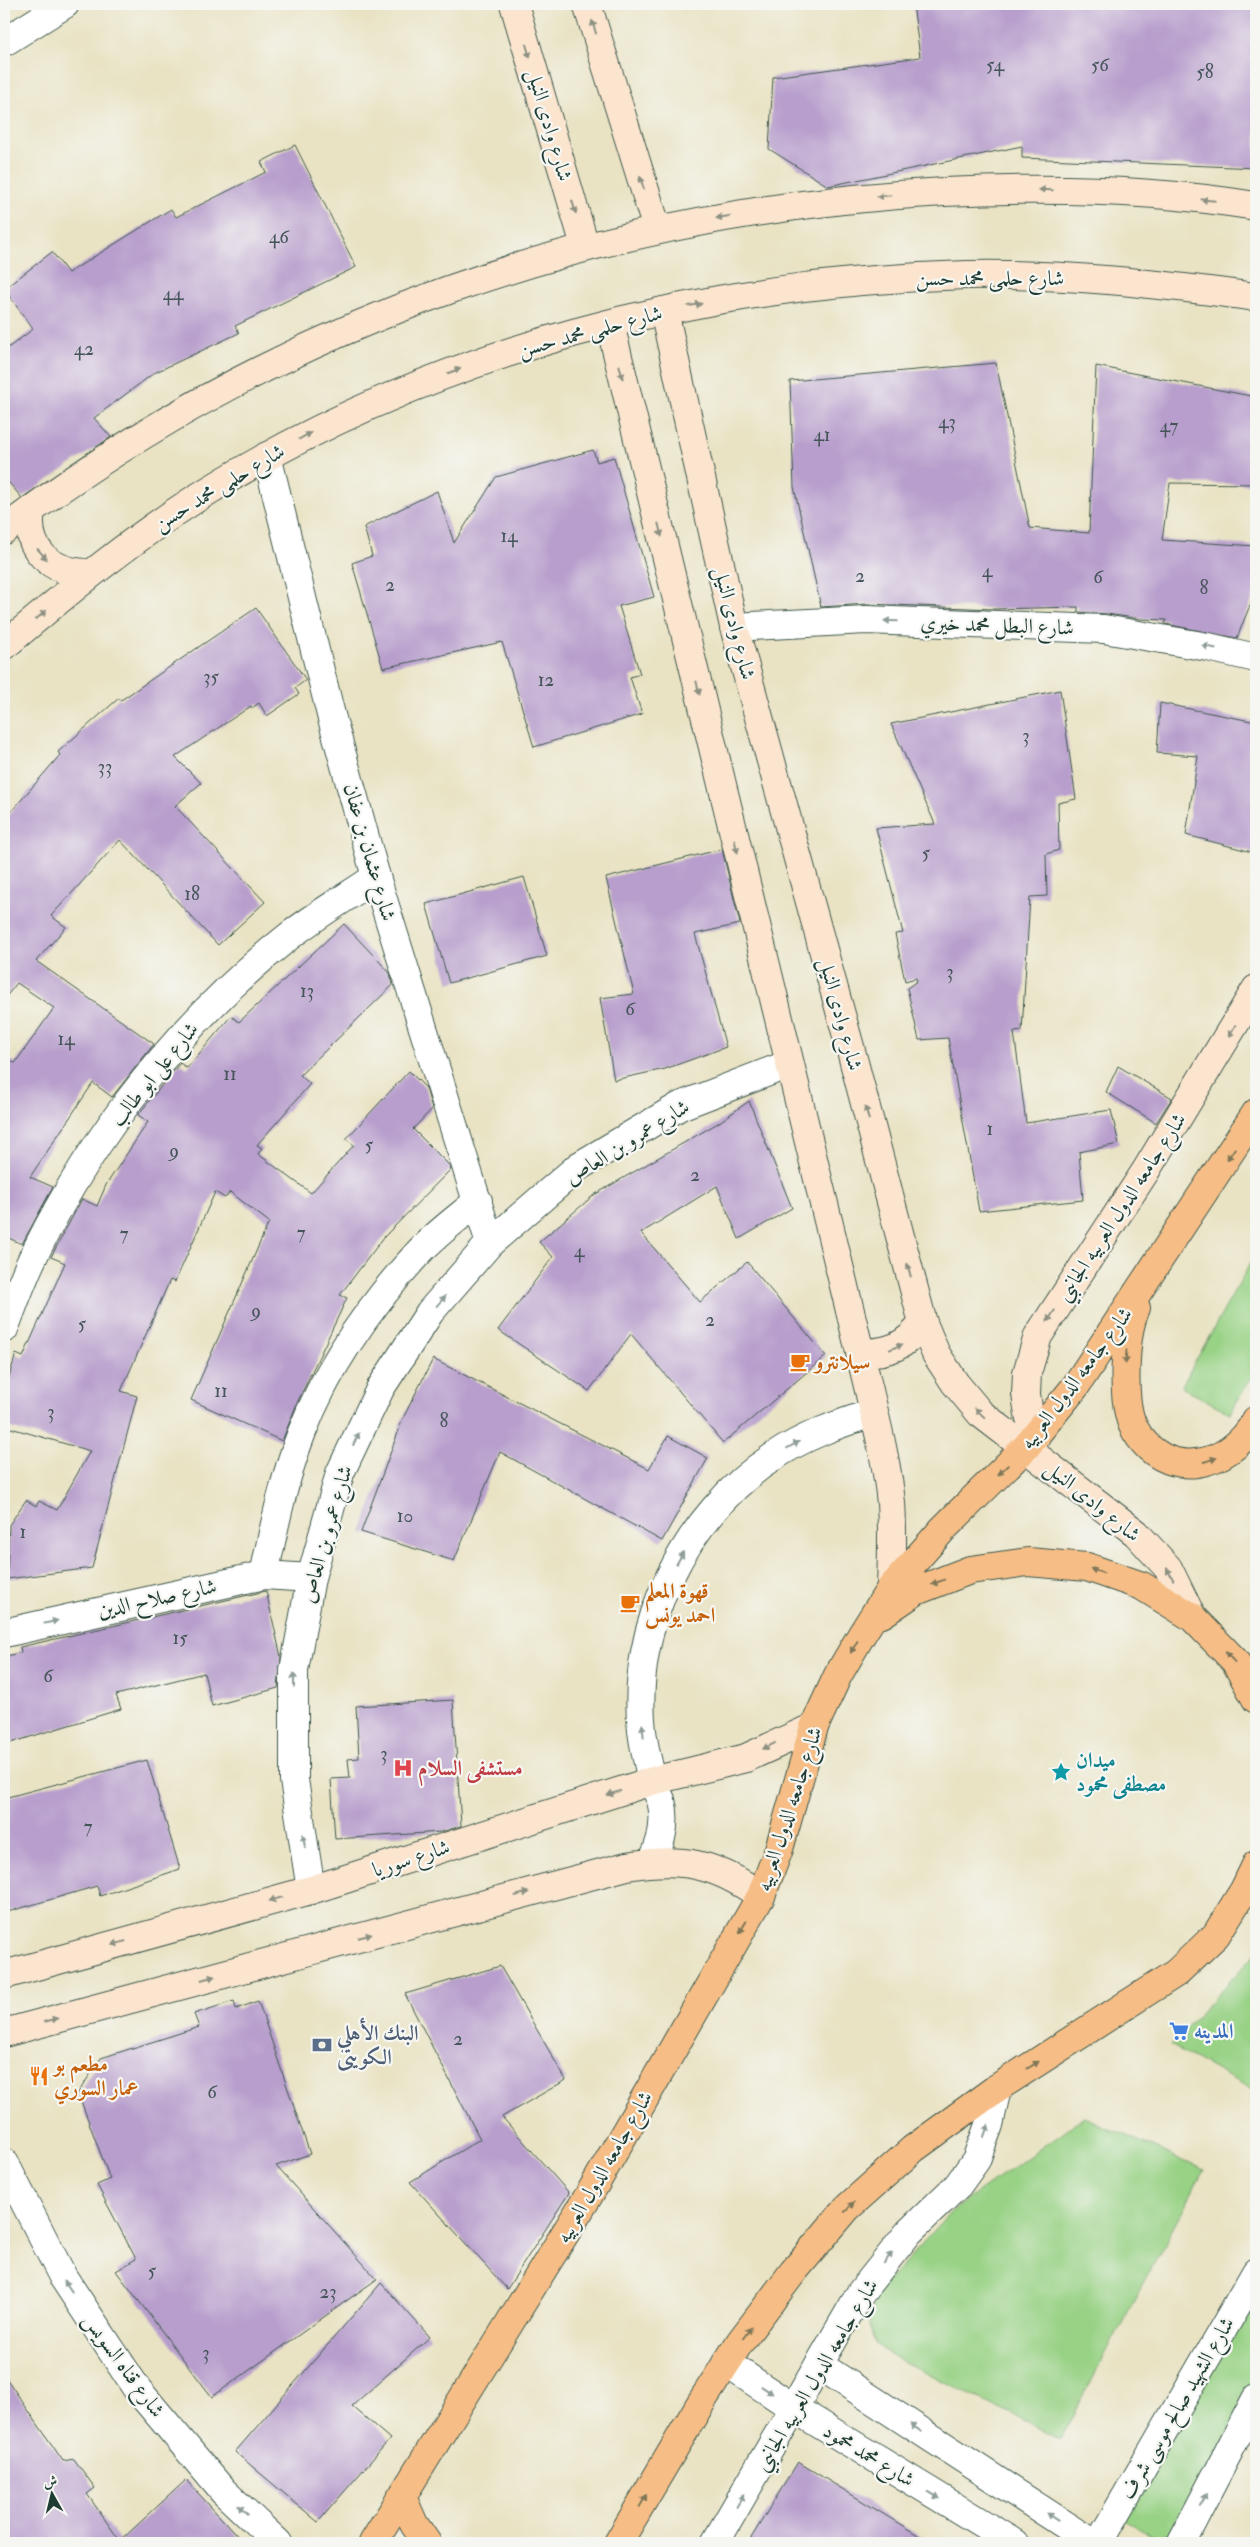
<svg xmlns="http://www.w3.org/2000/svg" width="1260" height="2547" font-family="'IM FELL Double Pica',Amiri,serif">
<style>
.green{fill:#98d285;stroke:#5c885c}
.building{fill:#b79ecc}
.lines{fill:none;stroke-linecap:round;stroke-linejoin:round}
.street-casing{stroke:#3d564a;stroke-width:30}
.secondary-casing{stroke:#3d564a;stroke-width:30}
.primary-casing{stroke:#3d564a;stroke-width:30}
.street{stroke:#fff;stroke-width:28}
.secondary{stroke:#fbe5cf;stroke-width:28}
.primary{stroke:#f6be86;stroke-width:28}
.oneway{fill:#8d9182}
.oneway2{fill:#8f9e9a}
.oneway3{fill:#807759}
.labels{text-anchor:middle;stroke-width:4.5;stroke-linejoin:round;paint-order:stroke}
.number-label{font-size:19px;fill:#45555a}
.street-label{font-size:21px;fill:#1f3d34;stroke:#f6f6f2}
.food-label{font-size:21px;font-weight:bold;fill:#c56008;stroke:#f6f6f2;text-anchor:start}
.culture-label{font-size:21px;font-weight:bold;fill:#0d838f;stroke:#f6f6f2;text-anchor:start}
.health-label{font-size:21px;font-weight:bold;fill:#be3a42;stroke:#f6f6f2;text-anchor:start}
.shop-label{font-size:21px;font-weight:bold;fill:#366cbe;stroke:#f6f6f2;text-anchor:start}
.service-label{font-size:21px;font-weight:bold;fill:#4e5e75;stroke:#f6f6f2;text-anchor:start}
</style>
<rect width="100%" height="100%" fill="#f6f6f2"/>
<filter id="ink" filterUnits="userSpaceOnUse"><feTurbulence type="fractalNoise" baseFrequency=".02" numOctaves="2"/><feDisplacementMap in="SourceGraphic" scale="10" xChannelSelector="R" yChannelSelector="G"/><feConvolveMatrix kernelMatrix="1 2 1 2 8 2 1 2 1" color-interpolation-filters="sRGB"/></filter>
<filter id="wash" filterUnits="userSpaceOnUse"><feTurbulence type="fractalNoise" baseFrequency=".0096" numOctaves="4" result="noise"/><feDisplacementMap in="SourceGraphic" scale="20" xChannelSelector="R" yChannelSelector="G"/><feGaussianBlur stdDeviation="1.12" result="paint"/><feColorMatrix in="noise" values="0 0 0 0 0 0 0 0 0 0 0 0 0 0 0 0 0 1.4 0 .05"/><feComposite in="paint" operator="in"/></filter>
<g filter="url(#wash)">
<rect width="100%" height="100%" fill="#e9e3c4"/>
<g class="green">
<polygon points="1256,1253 1256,1370 1230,1413 1181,1387"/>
<polygon points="1256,1953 1256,2092 1170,2045"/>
<polygon points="1084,2117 1204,2170 1060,2439 890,2355 876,2344 869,2325 875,2295 951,2212"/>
<polygon points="1256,2285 1256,2380 1171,2543 1169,2543 1120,2518"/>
</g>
<g id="blocks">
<g class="building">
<polygon points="913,4 1256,4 1256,168 1022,158 1022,146 828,186 769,149 773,77 920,57"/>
<polygon points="295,145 356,267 235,326 239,333 154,373 94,418 111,437 22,498 4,477 4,351 33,329 4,289 52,252 68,273 171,209 176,217 266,172 261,162"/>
<polygon points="996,363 1030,528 1089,533 1096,366 1256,397 1256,484 1170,483 1162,540 1256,546 1256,590 1237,638 1165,624 1167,620 1141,619 1107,614 1078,612 1078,607 994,609 867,604 821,607 794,487 790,381"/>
<polygon points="593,450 597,462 614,457 654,597 619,606 640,674 630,677 642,714 534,747 502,642 383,668 352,563 372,556 364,527 437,491 454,543 496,477"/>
<polygon points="256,608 306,680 295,688 299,694 267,716 259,703 252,708 251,706 175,757 201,783 175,806 265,902 218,945 120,840 51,916 66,927 36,961 154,1044 112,1097 93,1083 30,1177 53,1187 22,1244 4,1236 4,1056 15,1063 54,1008 17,983 4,999 4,820 60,755 58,752 119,698 121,700"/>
<polygon points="1060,690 1076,799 1058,803 1059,850 1046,854 1047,896 1030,897 1022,1031 1014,1032 1026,1123 1111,1110 1119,1144 1079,1152 1083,1200 979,1211 948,1038 919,1040 907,988 917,981 916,978 905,981 895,934 903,933 876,828 935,824 891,724"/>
<polygon points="1160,703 1256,722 1256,853 1186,835 1198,756 1157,753"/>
<polygon points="722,849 740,924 695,934 726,1047 665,1069 614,1080 600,998 634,994 606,878"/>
<polygon points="524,877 547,956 449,983 426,904"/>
<polygon points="344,924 390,973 393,985 300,1075 310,1084 257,1145 262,1148 258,1154 311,1193 354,1145 346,1139 409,1071 426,1088 432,1109 413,1129 449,1165 451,1169 384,1237 340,1295 347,1298 298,1401 282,1441 191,1400 269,1222 230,1192 225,1198 215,1192 175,1282 170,1280 121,1391 137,1396 92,1568 7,1579 9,1525 26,1500 36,1506 39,1501 57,1510 90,1451 4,1426 4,1393 16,1354 23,1357 65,1263 51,1257 82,1199 97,1206 106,1185 148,1122 138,1115 180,1063 187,1068 231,1016 239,1022"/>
<polygon points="1118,1066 1172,1098 1156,1123 1106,1092"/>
<polygon points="749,1101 792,1208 739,1239 717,1186 641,1233 700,1302 747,1262 826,1356 723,1443 631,1334 589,1391 498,1330 553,1257 539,1242 594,1195 718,1123"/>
<polygon points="433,1359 649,1469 668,1436 708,1458 662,1541 500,1452 454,1561 361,1532 400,1427 399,1426"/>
<polygon points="266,1591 281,1657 278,1688 212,1706 204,1673 116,1695 121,1709 4,1745 4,1657 21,1652 20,1647"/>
<polygon points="453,1700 461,1826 441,1832 335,1839 331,1779 350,1778 348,1759 359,1758 356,1706"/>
<polygon points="147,1760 180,1869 100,1896 97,1886 4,1913 4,1798"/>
<polygon points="500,1966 566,2080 502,2117 569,2193 507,2289 410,2182 480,2139 405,1994"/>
<polygon points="234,2001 236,2009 258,2001 310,2154 276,2166 377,2279 212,2397 116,2271 136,2259 97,2185 110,2179 78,2093 101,2058 199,2027 194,2014"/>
<polygon points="381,2283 430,2337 352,2406 390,2439 318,2522 235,2452"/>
<polygon points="4,2375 63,2461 74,2459 95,2488 87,2494 120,2541 186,2480 244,2543 4,2543"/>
<polygon points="798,2462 931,2543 748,2543"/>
</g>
</g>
</g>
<g filter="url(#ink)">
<use href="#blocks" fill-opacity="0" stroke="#3d564a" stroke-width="1"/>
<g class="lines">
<defs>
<g id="street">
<polyline points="4,42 65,4"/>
<polyline points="267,456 331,715 376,877 490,1243"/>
<polyline points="734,627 866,620 1104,629 1208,647 1256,658"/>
<path d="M4 1329C14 1304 23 1277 35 1253 95 1131 182 1021 288 937 316 915 347 897 376 877"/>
<path d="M264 1575C274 1527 284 1478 302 1432 328 1365 372 1303 420 1251 437 1233 459 1217 478 1201"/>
<polyline points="4,1633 264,1575 311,1578"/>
<path d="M652 1862C662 1842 667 1822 661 1800 658 1793 654 1787 652 1779 648 1764 644 1747 642 1731 630 1626 685 1515 773 1457 804 1436 838 1424 873 1413"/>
<polyline points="311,1890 294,1780 294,1670 311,1578 340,1473 380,1389 430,1312 490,1243 579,1166 680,1106 789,1064"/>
<polyline points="4,2162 63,2277 137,2389 223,2491 278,2543"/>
<polyline points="726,2363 795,2409 1014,2543"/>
<polyline points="819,2365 1093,2543"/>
<polyline points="715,2543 861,2292 909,2232 958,2185 976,2160 989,2125 997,2088"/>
<polyline points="1099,2543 1256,2272"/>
<polyline points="1181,2543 1256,2399"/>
</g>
<g id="secondary">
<polyline points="514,4 585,246"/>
<polyline points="587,4 657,229"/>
<polyline points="664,311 734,627 850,1047 923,1323 936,1354 955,1383 980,1413 1136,1533 1168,1568 1192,1617"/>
<path d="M610 324 860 1352C871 1402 886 1453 891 1503 893 1532 892 1560 891 1588"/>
<path d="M31 510C24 551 52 573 90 573"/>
<path d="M4 530C276 323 603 210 944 192 1047 187 1153 189 1256 206"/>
<path d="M4 646C69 591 135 536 208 491 434 351 701 282 967 275 1064 273 1160 284 1256 297"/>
<path d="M860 1352C888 1354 906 1346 923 1323"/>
<polyline points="1036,1436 1029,1415 1026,1394 1027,1373 1038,1336 1145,1172 1256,989"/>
<polyline points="4,1975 311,1890 652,1781 746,1758 814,1727"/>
<path d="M4 2033 627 1866C682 1857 715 1863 761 1896"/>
</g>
<g id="primary">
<path d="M1136 1308C1124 1334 1121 1403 1134 1428 1164 1483 1230 1469 1256 1420"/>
<polyline points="882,1614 916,1591 970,1570 1028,1562 1087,1567 1142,1586 1192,1617 1235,1661 1256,1699"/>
<polyline points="402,2497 414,2524 427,2543"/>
<polyline points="373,2543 589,2195 761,1896 779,1849 814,1727 838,1675 862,1634 891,1588 943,1529 1026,1447 1075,1387 1256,1113"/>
<polyline points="618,2543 702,2401 740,2342 793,2272 847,2208 913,2149 997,2088 1176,1973 1216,1935 1244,1890 1256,1865"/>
</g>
</defs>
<use href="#street" class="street-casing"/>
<use href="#secondary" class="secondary-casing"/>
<use href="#primary" class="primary-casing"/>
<use href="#street" class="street"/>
<use href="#secondary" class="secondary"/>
<use href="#primary" class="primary"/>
</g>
<defs><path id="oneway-solid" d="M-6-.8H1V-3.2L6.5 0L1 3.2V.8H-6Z" transform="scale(1.25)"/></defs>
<g class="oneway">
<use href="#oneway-solid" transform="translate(594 27) rotate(-107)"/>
<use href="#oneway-solid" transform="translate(528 51) rotate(74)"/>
<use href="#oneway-solid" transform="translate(642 183) rotate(-107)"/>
<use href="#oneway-solid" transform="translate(1046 190) rotate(-179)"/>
<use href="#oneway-solid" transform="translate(884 196) rotate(175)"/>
<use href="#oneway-solid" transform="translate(1208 200) rotate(-175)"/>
<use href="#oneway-solid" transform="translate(574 207) rotate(74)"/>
<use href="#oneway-solid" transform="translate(723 217) rotate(170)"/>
<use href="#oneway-solid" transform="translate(695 305) rotate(-10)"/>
<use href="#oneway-solid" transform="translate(454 371) rotate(-21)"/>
<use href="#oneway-solid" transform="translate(621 372) rotate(76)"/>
<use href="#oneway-solid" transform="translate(305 436) rotate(-28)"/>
<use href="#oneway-solid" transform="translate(660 530) rotate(76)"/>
<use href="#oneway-solid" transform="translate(42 554) rotate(49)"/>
<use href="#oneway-solid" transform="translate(41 615) rotate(-40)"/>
<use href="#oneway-solid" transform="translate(698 688) rotate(76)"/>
<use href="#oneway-solid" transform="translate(736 846) rotate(76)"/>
<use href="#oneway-solid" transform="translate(1232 1031) rotate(120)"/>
<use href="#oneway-solid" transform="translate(867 1113) rotate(-105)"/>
<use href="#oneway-solid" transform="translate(909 1270) rotate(-105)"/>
<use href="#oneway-solid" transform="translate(1051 1316) rotate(123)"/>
<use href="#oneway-solid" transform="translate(896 1347) rotate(-23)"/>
<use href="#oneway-solid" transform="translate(980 1413) rotate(-136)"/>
<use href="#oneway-solid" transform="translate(1170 1574) rotate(-119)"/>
<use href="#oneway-solid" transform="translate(769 1746) rotate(154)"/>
<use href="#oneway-solid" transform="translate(614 1793) rotate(162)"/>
<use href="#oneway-solid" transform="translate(522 1894) rotate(-15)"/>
<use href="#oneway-solid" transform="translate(276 1899) rotate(164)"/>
<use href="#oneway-solid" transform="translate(365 1936) rotate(-15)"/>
<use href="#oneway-solid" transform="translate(119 1943) rotate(164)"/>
<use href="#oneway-solid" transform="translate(208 1978) rotate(-15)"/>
<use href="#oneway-solid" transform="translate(51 2020) rotate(-15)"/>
</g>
<g class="oneway2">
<use href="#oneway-solid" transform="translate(891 621) rotate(-178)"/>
<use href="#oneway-solid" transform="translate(1209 647) rotate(-168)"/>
<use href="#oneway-solid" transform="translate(441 1301) rotate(-49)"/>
<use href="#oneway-solid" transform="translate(356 1439) rotate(-65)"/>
<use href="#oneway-solid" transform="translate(793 1445) rotate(-29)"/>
<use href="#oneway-solid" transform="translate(680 1558) rotate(-60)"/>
<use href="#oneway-solid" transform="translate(51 1622) rotate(-13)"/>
<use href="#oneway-solid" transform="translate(294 1680) rotate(-90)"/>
<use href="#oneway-solid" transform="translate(643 1731) rotate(-96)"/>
<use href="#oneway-solid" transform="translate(304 1841) rotate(-99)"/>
<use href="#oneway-solid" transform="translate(986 2131) rotate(-70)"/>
<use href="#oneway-solid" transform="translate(888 2258) rotate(-52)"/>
<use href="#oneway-solid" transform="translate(68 2286) rotate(-124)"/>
<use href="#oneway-solid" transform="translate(767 2390) rotate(34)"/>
<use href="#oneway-solid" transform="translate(916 2428) rotate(-147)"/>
<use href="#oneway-solid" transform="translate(934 2495) rotate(31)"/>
<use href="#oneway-solid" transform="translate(1203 2500) rotate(-62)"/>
<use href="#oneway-solid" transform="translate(740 2501) rotate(-59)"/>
<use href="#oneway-solid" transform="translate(243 2510) rotate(-137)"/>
<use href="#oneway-solid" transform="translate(1052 2517) rotate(-147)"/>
</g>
<g class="oneway3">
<use href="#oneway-solid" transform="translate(1231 1154) rotate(124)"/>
<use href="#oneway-solid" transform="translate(1126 1357) rotate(94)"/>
<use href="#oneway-solid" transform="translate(1210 1460) rotate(-17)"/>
<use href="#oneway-solid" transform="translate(1003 1470) rotate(135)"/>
<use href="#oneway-solid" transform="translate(1097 1571) rotate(-161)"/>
<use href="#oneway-solid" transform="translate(938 1582) rotate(159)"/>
<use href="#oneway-solid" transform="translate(854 1647) rotate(120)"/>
<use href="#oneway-solid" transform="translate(1230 1657) rotate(-132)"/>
<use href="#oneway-solid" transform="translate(743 1927) rotate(120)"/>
<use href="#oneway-solid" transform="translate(1033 2065) rotate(-32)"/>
<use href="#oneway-solid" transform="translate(849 2207) rotate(-44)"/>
<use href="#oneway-solid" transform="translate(747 2333) rotate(-53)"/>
<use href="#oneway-solid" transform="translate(643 2501) rotate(-60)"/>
</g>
</g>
<defs>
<symbol id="cafe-bare" viewBox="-9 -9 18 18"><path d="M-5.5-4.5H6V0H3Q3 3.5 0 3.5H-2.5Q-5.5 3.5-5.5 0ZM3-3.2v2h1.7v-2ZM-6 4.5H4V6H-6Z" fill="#e8710a" stroke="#f6f6f2" stroke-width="2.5" paint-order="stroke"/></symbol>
<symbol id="hospital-bare" viewBox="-9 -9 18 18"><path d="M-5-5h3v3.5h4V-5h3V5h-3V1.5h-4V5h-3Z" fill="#e0444e" stroke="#f6f6f2" stroke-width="2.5" paint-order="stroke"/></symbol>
<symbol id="sight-bare" viewBox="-9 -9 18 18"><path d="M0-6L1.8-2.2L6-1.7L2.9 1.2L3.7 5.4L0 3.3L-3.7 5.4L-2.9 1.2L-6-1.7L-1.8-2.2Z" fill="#0f9aa8" stroke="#f6f6f2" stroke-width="2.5" paint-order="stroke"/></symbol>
<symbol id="supermarket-bare" viewBox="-9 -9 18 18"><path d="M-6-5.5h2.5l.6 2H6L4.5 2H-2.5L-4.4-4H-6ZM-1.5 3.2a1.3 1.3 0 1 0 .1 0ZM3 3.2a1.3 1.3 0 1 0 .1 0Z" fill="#3f7fe0" stroke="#f6f6f2" stroke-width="2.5" paint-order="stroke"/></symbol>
<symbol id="bank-bare" viewBox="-9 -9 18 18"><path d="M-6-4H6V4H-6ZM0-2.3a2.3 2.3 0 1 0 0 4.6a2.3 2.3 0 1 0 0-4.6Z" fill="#5c6f8a" stroke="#f6f6f2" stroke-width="2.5" paint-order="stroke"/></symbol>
<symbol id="restaurant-bare" viewBox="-9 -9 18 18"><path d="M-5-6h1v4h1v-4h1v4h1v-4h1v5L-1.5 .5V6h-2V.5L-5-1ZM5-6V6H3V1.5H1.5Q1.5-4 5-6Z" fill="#e8710a" stroke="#f6f6f2" stroke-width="2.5" paint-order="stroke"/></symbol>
</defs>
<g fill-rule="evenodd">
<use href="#cafe-bare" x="786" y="1348" width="28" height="28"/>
<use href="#cafe-bare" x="616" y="1589" width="28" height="28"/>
<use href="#hospital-bare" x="389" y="1754" width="28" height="28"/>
<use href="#sight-bare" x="1047" y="1758" width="28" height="28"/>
<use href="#supermarket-bare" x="1165" y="2017" width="28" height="28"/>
<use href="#bank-bare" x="308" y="2031" width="28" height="28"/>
<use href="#restaurant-bare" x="25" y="2062" width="28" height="28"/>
</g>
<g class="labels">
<g class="number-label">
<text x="995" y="71">54</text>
<text x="1100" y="71">56</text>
<text x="1205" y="78">58</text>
<text x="279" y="243">46</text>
<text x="173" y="300">44</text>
<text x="84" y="355">42</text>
<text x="947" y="428">43</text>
<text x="1169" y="432">47</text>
<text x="822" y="441">41</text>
<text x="509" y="542">14</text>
<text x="987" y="577">4</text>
<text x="860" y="582">2</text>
<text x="1098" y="583">6</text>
<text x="390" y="591">2</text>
<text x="1204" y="594">8</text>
<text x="211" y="683">35</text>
<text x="546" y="686">12</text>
<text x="1026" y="742">3</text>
<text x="105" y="773">33</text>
<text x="926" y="859">5</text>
<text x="192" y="900">18</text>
<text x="950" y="978">3</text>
<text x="307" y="997">13</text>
<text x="630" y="1015">6</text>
<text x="66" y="1045">14</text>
<text x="230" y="1080">11</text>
<text x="990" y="1135">1</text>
<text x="369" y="1151">5</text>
<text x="174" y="1157">9</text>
<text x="695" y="1181">2</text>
<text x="301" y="1239">7</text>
<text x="124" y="1240">7</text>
<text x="579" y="1257">4</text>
<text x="256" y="1317">9</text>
<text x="710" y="1326">2</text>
<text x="82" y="1330">5</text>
<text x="221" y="1397">11</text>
<text x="51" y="1418">3</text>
<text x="444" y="1427">8</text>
<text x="405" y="1522">10</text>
<text x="23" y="1538">1</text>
<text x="180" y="1644">15</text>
<text x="48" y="1682">6</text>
<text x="384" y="1760">3</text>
<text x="88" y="1833">7</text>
<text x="458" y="2045">2</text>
<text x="212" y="2098">6</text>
<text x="152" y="2277">5</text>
<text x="328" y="2298">23</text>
<text x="206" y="2359">3</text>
</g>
<g class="street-label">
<text transform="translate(550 125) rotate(74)" y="7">شارع وادى النيل</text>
<text x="990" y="285">شارع حلمى محمد حسن</text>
<text transform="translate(590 331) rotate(-15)" y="7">شارع حلمى محمد حسن</text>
<text transform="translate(219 487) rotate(-31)" y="7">شارع حلمى محمد حسن</text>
<text transform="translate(735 623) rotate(76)" y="7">شارع وادى النيل</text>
<text transform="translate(997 625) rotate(2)" y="7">شارع البطل محمد خيري</text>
<text transform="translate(370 852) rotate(74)" y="7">شارع عثمان بن عفان</text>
<text transform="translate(841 1014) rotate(75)" y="7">شارع وادى النيل</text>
<text transform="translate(154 1074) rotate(-51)" y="7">شارع على ابو طالب</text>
<text transform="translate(627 1142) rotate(-32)" y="7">شارع عمرو بن العاص</text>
<text transform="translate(1121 1207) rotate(-57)" y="7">شارع جامعه الدول العربيه الجانبي</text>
<text transform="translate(1076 1378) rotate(-53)" y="7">شارع جامعه الدول العربيه</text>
<text transform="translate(1093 1501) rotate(39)" y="7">شارع وادى النيل</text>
<text transform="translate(326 1534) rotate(-74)" y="7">شارع عمرو بن العاص</text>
<text transform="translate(157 1598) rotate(-12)" y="7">شارع صلاح الدين</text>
<text transform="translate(789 1809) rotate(-72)" y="7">شارع جامعه الدول العربيه</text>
<text transform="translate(411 1858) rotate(-18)" y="7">شارع سوريا</text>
<text transform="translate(604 2167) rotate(-60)" y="7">شارع جامعه الدول العربيه</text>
<text transform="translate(124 2365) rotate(54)" y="7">شارع قناه السويس</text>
<text transform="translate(816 2375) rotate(-59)" y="7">شارع جامعه الدول العربيه الجانبي</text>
<text transform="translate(1177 2408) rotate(-60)" y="7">شارع الشهيد صالح موسى شرف</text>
<text transform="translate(869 2455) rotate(31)" y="7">شارع محمد محمود</text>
</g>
<g class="food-label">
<text x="815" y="1369">سيلانترو</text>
<text x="645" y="1598">قهوة المعلم<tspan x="645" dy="24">احمد يونس</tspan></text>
<text x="54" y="2071">مطعم بو<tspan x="54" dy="24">عمار السوري</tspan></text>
</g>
<g class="culture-label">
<text x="1076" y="1767">ميدان<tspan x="1076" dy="24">مصطفى محمود</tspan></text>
</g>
<g class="health-label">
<text x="418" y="1775">مستشفى السلام</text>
</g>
<g class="shop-label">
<text x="1194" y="2038">المدينه</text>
</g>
<g class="service-label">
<text x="337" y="2040">البنك الأهلي<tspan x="337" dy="24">الكويتى</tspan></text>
</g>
</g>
<rect width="1260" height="2547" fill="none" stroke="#f6f6f2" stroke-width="20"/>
<g transform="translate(52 2494) rotate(352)" stroke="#f6f6f2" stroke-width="4" paint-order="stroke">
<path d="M0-4L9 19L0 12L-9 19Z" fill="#1f3d34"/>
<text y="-8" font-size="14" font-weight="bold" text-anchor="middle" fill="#1f3d34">ش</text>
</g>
</svg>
